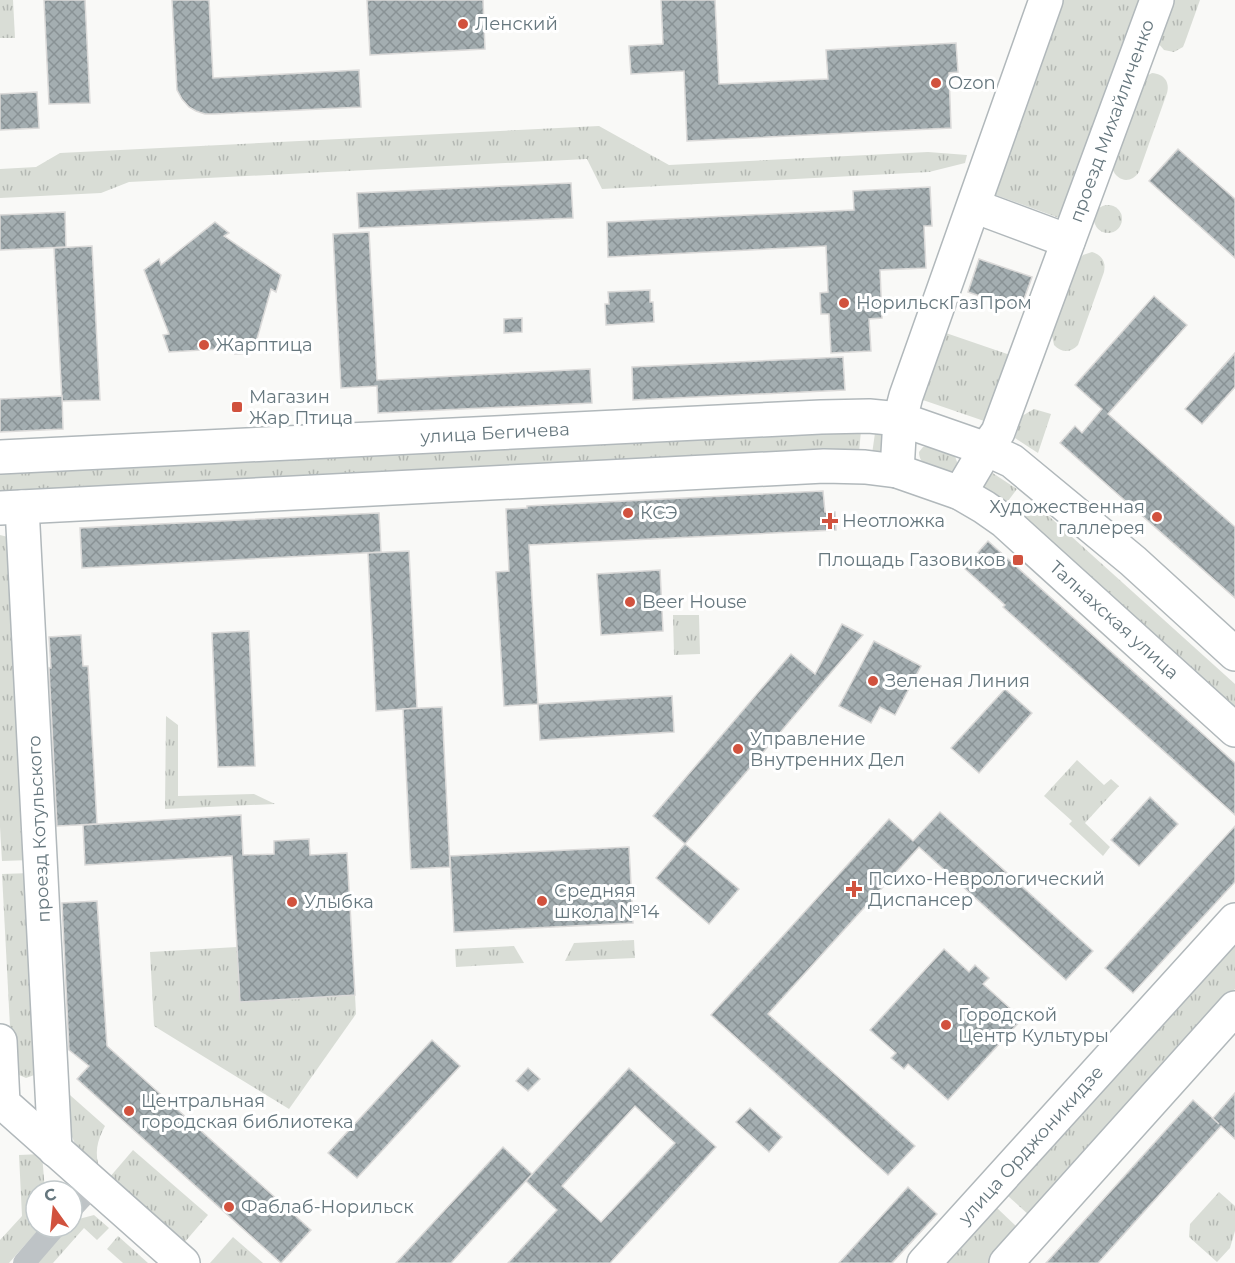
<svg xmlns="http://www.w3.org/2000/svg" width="1235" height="1263" font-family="Montserrat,sans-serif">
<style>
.grass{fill:url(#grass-tufts)}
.building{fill:url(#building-cross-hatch);stroke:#dbdad9;stroke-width:1.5;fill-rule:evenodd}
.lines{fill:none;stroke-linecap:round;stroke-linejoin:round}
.secondary-casing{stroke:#b1b8bb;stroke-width:36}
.street{stroke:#bec3c6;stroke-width:22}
.secondary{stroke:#fff;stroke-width:33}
.poi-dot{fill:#d1523e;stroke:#fff;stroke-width:2}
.labels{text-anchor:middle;stroke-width:6;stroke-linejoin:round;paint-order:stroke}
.poi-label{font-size:18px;fill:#66777e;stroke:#fff;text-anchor:start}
.street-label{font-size:18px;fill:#66777e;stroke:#fff}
</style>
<defs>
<pattern id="grass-tufts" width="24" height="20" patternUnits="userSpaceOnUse" patternTransform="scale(1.5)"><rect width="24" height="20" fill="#d9ddd6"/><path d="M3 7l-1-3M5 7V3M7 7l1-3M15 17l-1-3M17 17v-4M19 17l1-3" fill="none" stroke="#b4b8b3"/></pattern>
<pattern id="building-cross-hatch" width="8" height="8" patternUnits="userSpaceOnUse" patternTransform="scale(1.5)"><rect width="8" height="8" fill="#a4aeb1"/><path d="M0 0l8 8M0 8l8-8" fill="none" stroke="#899295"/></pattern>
</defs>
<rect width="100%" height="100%" fill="#f9f9f7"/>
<g class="grass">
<polygon points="0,0 13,0 15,38 0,38"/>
<polygon points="1063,0 1142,0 1062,219 993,194"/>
<polygon points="1170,0 1200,0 1185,42 1183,47 1174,52 1164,50 1158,43"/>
<path d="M1152 73C1164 74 1170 82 1167 93L1139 172C1131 184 1117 182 1112 168L1143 78Z"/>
<polygon points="599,126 669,165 928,152 967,155 965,163 929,172 602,189 587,159 129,182 101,193 0,198 0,169 36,167 60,153"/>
<circle cx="1108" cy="219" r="14"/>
<path d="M1092 252C1102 255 1106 262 1104 272L1078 345C1070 353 1062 353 1054 345L1052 335 1077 263 1083 255Z"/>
<polygon points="943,332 1013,356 990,423 920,399"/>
<polygon points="1034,409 1051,414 1038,453 1015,438 1022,416"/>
<polygon points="843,430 861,431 859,452 0,495 0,474"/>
<polygon points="875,433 891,435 889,456 872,454"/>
<path d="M929 446 955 456 957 462V468L953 472 947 474C935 469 919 467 919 452L923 447Z"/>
<polygon points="988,470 1017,489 1005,505 978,488"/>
<polygon points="1031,500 1235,684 1235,710 1018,514"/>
<polygon points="0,535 8,537 31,860 2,861 0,827"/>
<polygon points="673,615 699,615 700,654 674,655"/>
<polygon points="166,716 178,725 178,796 254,794 275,804 165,809"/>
<polygon points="1077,760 1104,785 1111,779 1119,786 1085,823 1110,847 1103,856 1069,824 1072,821 1044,796"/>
<polygon points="31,873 37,1074 26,1078 17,1074 12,1065 2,874"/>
<polygon points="634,940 635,958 565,961 574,943"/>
<polygon points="1235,945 1235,989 1030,1216 1008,1196"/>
<polygon points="514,946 524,963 456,967 455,949"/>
<polygon points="237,947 355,995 356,1014 289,1109 154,1026 150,952"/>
<path d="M62 1088 105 1126C97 1141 94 1153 100 1170 95 1166 89 1162 85 1157 67 1139 66 1112 62 1088Z"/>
<polygon points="133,1150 208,1215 184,1243 109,1178"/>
<polygon points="42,1154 45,1191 36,1191 36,1227 41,1227 9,1263 0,1263 0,1240 22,1216 19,1155"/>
<polygon points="1219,1192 1235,1206 1235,1231 1230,1248 1217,1262 1189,1237 1190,1224"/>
<polygon points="997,1208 1019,1229 988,1263 948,1263"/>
<polygon points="94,1215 109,1228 97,1240 84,1228 53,1263 36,1263 68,1227 72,1227 72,1223 75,1220"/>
<polygon points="118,1236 148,1263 123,1263 107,1249"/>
<polygon points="233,1237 263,1263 210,1263"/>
</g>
<g class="building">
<polygon points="44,0 85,0 90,103 49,104"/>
<polygon points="172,0 209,0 213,78 359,70 361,107 215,114 205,114 196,111 189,107 182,99 177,90"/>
<polygon points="367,0 483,0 485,49 370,55"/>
<polygon points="661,0 715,0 719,84 828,79 826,50 956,43 958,72 949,73 951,128 687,141 684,71 631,74 629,46 663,44"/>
<polygon points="37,92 39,128 0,130 0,94"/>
<polygon points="1178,149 1235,199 1235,258 1149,181"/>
<polygon points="571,183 573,218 359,228 357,193"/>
<polygon points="930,187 932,226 924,226 926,268 880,270 882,318 869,319 871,351 831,353 829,314 821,314 820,293 828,292 826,246 608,257 607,222 854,210 853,191"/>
<polygon points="65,212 66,247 0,250 0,215"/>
<polygon points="215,222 229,233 224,236 281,275 276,292 271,289 253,353 235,354 236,348 169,352 163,335 169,334 144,270 159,259 161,265"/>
<polygon points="369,232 377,380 590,369 592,403 378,413 377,386 341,388 333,234"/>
<polygon points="92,246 100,400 62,401 54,248"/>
<polygon points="979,259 1032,277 1020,310 968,292"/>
<polygon points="650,290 650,302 653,302 654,322 606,325 605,304 609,304 608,292"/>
<polygon points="1154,296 1187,325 1108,414 1235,527 1235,598 1060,443 1075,426 1082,433 1102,409 1075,385"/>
<polygon points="522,318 522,332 504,333 504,319"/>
<polygon points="1235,353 1235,387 1202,424 1185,409"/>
<polygon points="843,357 845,390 633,400 632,367"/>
<polygon points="62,396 63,429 0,432 0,399"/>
<polygon points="823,491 825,512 835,512 836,530 529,545 538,704 504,706 496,572 509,571 506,509 527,508 527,506"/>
<polygon points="379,513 381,552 82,568 80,528"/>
<polygon points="988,541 1235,763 1235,815 1003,607 1005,605 964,568"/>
<polygon points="409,551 417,708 376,711 368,553"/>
<polygon points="660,570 663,631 601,635 597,574"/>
<polygon points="842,624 863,635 685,844 653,816 791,654 815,674"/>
<polygon points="249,631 255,766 218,767 212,633"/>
<polygon points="81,635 83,666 88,666 97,824 57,826 49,668 51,668 49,637"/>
<polygon points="874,641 921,666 895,715 880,707 871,723 839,706"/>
<polygon points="1005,689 1032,713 979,773 951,748"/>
<polygon points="672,696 674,732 540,740 538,704"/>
<polygon points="442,707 450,867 411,869 403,709"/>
<polygon points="1150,797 1178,824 1139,866 1111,840"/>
<polygon points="940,812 1093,951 1066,980 919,847 768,1014 915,1146 888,1175 711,1015 889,819 913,841"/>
<polygon points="241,815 243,855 274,854 274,841 309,839 310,855 347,853 355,995 240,1002 232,856 85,865 83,825"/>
<polygon points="1235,826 1235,882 1133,993 1105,968"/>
<polygon points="685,844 739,889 709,924 656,878"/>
<polygon points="629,847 633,923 454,932 450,856"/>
<polygon points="97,901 107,1046 311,1230 281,1263 77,1079 89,1066 69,1050 62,903"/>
<polygon points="944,949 969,972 975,965 989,978 983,984 1022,1019 948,1100 908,1064 904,1069 891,1058 896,1053 870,1030"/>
<polygon points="432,1040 460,1066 357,1178 328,1153"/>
<polygon points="528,1068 540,1079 528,1091 516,1081"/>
<path d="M629 1068 716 1147 610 1263H508L557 1210 526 1181ZM635 1106 675 1143 601 1222 562 1186Z"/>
<polygon points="1235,1093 1235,1139 1221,1126 1098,1263 1046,1263 1193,1100 1219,1124 1213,1118"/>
<polygon points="750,1108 782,1137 769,1152 736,1122"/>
<polygon points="503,1147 532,1174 451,1263 396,1263"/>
<polygon points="908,1187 937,1214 892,1263 839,1263"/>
</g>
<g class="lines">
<defs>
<g id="secondary">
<polyline points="974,206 1068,241"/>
<polyline points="0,457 821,417 869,416 900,419 986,449 1012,461 1133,561 1235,654"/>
<polyline points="897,471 900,419 906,396 1046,0"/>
<polyline points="960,493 986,449 998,432 1157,0"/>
<polyline points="22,507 55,1150"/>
<polyline points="0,508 824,466 865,467 897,471 960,493 984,507 1004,521 1235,730"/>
<polyline points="0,1041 3,1103 183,1263"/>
<polyline points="924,1263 1235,920"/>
<polyline points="1006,1263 1235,1008"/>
</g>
</defs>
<use href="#secondary" class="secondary-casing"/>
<g class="street">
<polyline points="72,1208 94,1184"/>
<polyline points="24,1263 55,1227"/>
</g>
<use href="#secondary" class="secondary"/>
</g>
<g class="poi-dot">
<circle cx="463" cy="24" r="6"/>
<circle cx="936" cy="83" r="6"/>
<circle cx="844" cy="303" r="6"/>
<circle cx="204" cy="345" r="6"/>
<rect x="231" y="401" width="12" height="12" rx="3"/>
<circle cx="628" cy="513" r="6"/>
<circle cx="1157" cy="517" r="6"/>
<path d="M827 512h6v6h6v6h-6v6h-6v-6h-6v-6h6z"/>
<rect x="1012" y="554" width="12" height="12" rx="3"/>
<circle cx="630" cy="602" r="6"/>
<circle cx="873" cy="681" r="6"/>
<circle cx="738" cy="749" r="6"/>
<path d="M851 880h6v6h6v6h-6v6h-6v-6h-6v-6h6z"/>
<circle cx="542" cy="901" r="6"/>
<circle cx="292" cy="902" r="6"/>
<circle cx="946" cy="1025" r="6"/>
<circle cx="129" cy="1111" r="6"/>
<circle cx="229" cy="1207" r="6"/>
</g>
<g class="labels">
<g class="poi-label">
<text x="475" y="30">Ленский</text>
<text x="948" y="89">Ozon</text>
<text x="856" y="309">НорильскГазПром</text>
<text x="216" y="351">Жарптица</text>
<text x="249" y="403">Магазин<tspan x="249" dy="21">Жар Птица</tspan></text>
<text x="1145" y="513" text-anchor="end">Художественная<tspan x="1145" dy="21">галлерея</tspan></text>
<text x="640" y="519">КСЭ</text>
<text x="842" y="527">Неотложка</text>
<text x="1006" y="566" text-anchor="end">Площадь Газовиков</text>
<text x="642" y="608">Beer House</text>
<text x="885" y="687">Зеленая Линия</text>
<text x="750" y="745">Управление<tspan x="750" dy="21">Внутренних Дел</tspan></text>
<text x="868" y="885">Психо-Неврологический<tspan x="868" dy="21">Диспансер</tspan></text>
<text x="554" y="897">Средняя<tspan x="554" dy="21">школа №14</tspan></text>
<text x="304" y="908">Улыбка</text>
<text x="958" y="1021">Городской<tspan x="958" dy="21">Центр Культуры</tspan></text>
<text x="141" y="1107">Центральная<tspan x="141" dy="21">городская библиотека</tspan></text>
<text x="241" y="1213">Фаблаб-Норильск</text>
</g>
<g class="street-label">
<text transform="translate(1112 121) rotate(-70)" y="6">проезд Михайличенко</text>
<text transform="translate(495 433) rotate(-3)" y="6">улица Бегичева</text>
<text transform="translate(1114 620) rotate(42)" y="6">Талнахская улица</text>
<text transform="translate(39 829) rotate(-93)" y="6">проезд Котульского</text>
<text transform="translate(1031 1145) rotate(-48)" y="6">улица Орджоникидзе</text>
</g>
</g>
<g transform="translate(54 1209) rotate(345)"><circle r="28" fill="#ffffff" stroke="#c2c9cb" stroke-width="1.5"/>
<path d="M0-4.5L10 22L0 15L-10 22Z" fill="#d1523e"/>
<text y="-9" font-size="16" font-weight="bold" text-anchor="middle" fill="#66777e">С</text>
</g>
</svg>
